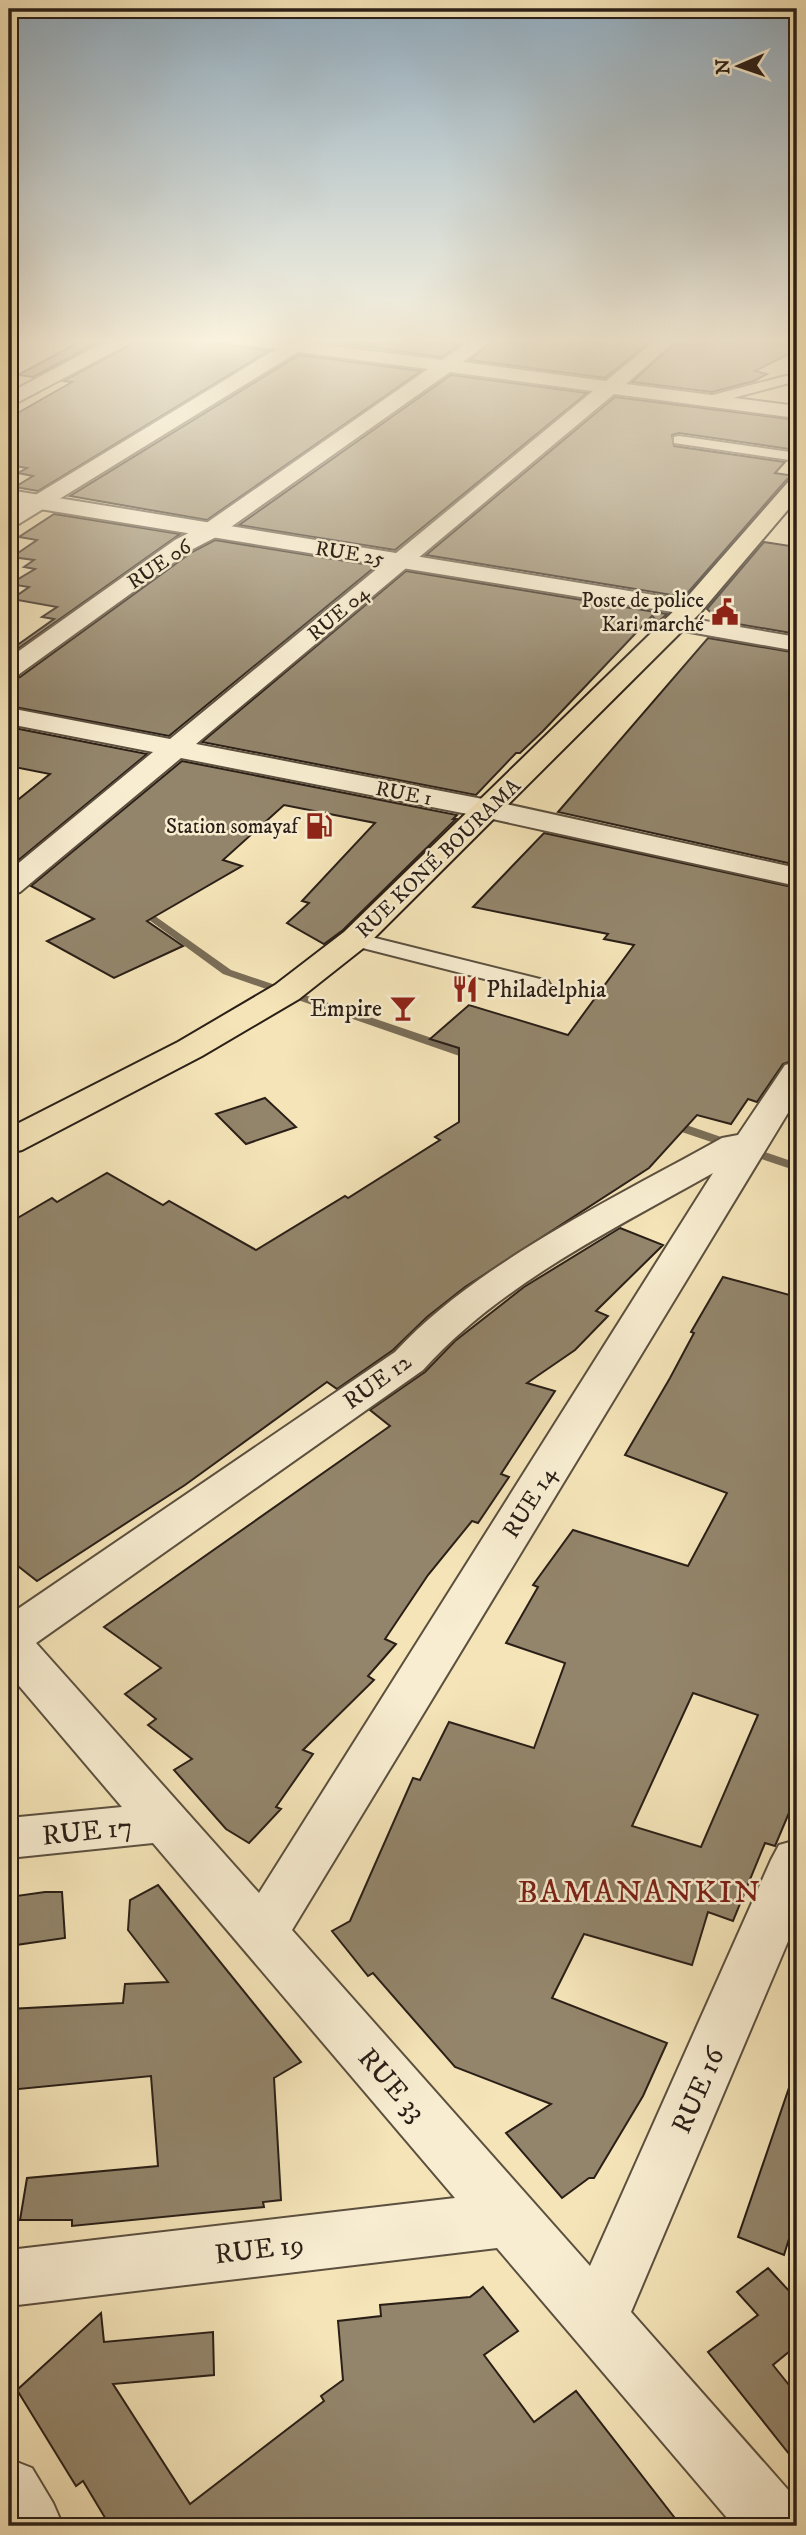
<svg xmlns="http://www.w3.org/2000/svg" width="806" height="2535" font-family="'IM FELL DW Pica',serif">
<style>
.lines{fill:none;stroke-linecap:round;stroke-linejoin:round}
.stream{fill:#7a6d57;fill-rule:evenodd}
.building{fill:#93856b;stroke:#2a1f17;stroke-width:2;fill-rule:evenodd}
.service-casing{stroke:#5c503f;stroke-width:4}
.minor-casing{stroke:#5c503f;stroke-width:4}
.tertiary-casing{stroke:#5c503f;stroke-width:4}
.trunk-casing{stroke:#2a1f17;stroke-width:4}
.service{fill:#f8edd1;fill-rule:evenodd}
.minor{fill:#f8edd1;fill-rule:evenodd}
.tertiary{fill:#f8edd1;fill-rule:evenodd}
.trunk{fill:#f4e4b8;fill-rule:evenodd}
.labels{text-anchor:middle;stroke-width:5;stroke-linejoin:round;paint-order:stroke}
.far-street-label{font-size:21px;fill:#2a1f17;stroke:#f8edd1}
.far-poi-label{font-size:21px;fill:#2a1f17;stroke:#f8edd1;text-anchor:end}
.poi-label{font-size:24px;fill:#2a1f17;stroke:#f8edd1;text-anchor:start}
.street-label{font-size:24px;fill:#2a1f17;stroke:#f8edd1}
.near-street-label{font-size:28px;fill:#2a1f17;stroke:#f8edd1}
.near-neighbourhood-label{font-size:32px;letter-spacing:2px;fill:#7a1f14;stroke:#f8edd1}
</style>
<rect width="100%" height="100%" fill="#f4e4b8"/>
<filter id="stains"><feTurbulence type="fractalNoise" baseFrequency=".00286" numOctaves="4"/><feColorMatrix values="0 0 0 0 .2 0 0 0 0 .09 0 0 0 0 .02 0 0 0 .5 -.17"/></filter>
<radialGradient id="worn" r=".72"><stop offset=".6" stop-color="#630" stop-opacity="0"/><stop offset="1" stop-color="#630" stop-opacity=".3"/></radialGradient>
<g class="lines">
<g class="stream">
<path d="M9 798 14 801 24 822 23 824 19 825C8 821 8 807 9 798Z"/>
<polygon points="138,904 231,970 479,1054 481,1057 479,1060 471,1060 223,974 134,909 132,907"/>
<polygon points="669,1119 797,1163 797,1171 664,1126 663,1123 664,1120"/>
</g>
</g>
<g class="building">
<polygon points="83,340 103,340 33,377 18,375"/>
<polygon points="133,340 205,340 268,351 38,491 15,487 33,476 18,473 27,468 9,465 9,418 72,382 63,381 129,346"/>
<polygon points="319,340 467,340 441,357"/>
<polygon points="494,340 588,341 652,340 605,378 470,360"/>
<polygon points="678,340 747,340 797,346 797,350 755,371 767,374 754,381 712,392 632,382"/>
<polygon points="299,355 421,371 207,520 70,496"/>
<polygon points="451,375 587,393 395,550 239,525"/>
<polygon points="615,397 797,420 796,450 679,433 672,435 674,446 785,462 775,473 794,476 787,479 684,597 426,555"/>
<polygon points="54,514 180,534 9,655 9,651 54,619 42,617 57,607 12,599 29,587 10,584 35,569 24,567 34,560 12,557 37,540 19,537"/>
<polygon points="215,540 376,566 169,736 9,706 9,680 20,677 192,552"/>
<polygon points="764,542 797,547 797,634 720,621 707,609"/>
<polygon points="406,571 667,614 658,622 652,616 543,731 520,753 516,753 476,795 202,742"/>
<polygon points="708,638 797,653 797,865 558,812"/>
<polygon points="9,727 147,754 9,868 9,807 50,774 9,766"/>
<polygon points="182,761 457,815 453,819 456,819 343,930 324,944 287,923 309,903 302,901 375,823 284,805 223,860 242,866 147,921 183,946 114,978 47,941 94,919 31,886"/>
<polygon points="544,833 797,888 797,945 791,955 797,958 797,1055 794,1060 783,1064 757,1102 748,1099 731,1124 697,1115 649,1168 465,1287 427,1317 393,1350 337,1389 327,1382 185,1485 37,1581 9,1559 9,1223 52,1198 57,1202 107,1173 163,1205 169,1201 256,1250 345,1196 348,1198 440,1140 435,1137 459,1122 459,1048 430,1039 469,1005 568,1035 634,945 604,939 608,934 473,907"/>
<polygon points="265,1098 296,1127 246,1144 216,1114"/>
<polygon points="620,1228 663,1245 596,1311 608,1316 575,1350 527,1383 555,1391 501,1474 509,1477 478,1523 472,1521 428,1575 385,1639 396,1644 368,1676 374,1680 303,1750 313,1754 276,1807 281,1809 249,1843 226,1829 174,1770 192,1759 148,1725 156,1719 125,1694 161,1668 104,1627 390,1426 370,1410 425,1372 455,1341 524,1287"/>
<path d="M723 1277 797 1297V1794L775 1846 765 1843 733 1921 708 1912 692 1965 584 1934 552 1998 667 2043 643 2096 594 2178H589L562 2198 506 2133 551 2104 455 2067 373 1973 368 1976 332 1931 350 1921 413 1778 420 1780 449 1722 534 1748 565 1663 506 1643 538 1587 533 1585 573 1530 688 1566 727 1493 625 1455 670 1378 694 1333 691 1332ZM693 1693 758 1715 701 1847 632 1826Z"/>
<polygon points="158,1885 301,2062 274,2078 281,2200 263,2202 264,2207 72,2226 72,2220 20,2220 27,2178 158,2166 151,2076 9,2090 9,2009 123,2003 125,1984 168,1982 128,1930 130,1900"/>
<polygon points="45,1892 62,1892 65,1938 9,1946 9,1897"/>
<polygon points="791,2082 797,2083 797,2213 784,2255 738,2237"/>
<polygon points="768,2268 790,2292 797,2287 797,2359 790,2351 773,2365 797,2395 797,2464 708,2352 758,2315 737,2292"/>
<polygon points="483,2287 518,2331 484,2355 534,2422 576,2391 681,2526 110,2526 83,2481 76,2486 17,2390 101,2313 104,2342 213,2332 214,2375 113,2384 190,2504 324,2401 321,2396 343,2380 338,2321 381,2316 380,2305 470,2297"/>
</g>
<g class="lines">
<defs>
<g id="service">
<polygon points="797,373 797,381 710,404 703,400 705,397"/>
<polygon points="679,436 797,453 797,461 674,443 674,437"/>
<polygon points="355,933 548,981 551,986 548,991 540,993 347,944 344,939 347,934"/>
</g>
<g id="minor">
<polygon points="108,340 130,340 128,344 9,407 9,393"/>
<polygon points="239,340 311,340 311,343 442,360 471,340 492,340 463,362 606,381 656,340 676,340 626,384 797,406 797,418 614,394 196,744 488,800 797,868 797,886 488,818 181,758 20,892 9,895 9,871 153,752 9,724 9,708 170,739 593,391 450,372 218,536 191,550 18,675 9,678 9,658 175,540 202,526 428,369 298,352 17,525 9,527 9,511 276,349 248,346"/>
<polygon points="676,616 797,637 797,651 667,628 664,623 667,618"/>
<path d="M797 1062V1098L292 1930 590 2266 771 1860 779 1845 797 1840V1920L631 2312 797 2500V2526H734L497 2248 9 2306V2250L455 2198 153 1843 9 1858V1818L122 1807 9 1674V1615L395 1352C478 1262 615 1198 722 1138L738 1135 785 1065ZM713 1173 259 1893 36 1643 423 1370C500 1284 614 1229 713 1173Z"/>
<polygon points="9,2459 32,2468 53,2503 63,2526 9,2526"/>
</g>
<polygon id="tertiary" points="9,490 691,601 700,603 703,608 700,613 691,615 9,504"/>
<polygon id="trunk" points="797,479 797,499 700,613 366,946 299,999 202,1056 22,1150 9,1153 9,1128 178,1042 275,985 344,932 682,603 789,481"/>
</defs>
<use href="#service" class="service-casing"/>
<use href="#minor" class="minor-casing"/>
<use href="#tertiary" class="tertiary-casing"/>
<use href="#trunk" class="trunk-casing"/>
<use href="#service" class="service"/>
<use href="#minor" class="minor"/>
<use href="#tertiary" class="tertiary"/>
<use href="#trunk" class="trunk"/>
</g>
<linearGradient id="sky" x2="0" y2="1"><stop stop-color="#91acbf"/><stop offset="0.49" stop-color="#faf3df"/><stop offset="1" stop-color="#faf3df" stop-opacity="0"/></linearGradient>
<rect width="806" height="695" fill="url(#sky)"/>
<defs>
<symbol id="civic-bare" viewBox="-9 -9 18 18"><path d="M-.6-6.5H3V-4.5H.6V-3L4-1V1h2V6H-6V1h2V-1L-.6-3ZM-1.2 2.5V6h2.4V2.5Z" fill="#8f2418" stroke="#f8edd1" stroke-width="2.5" paint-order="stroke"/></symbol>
<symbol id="fuel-bare" viewBox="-9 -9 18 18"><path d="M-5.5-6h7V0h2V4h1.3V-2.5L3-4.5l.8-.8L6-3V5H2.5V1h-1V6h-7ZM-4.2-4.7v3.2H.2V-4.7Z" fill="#8f2418" stroke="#f8edd1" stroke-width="2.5" paint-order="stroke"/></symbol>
<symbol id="restaurant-bare" viewBox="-9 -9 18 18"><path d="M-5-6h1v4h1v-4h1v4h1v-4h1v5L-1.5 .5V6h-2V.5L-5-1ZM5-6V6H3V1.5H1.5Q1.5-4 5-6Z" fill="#8f2418" stroke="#f8edd1" stroke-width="2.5" paint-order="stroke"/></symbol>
<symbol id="bar-bare" viewBox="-9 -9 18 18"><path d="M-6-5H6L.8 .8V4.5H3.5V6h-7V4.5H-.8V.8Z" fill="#8f2418" stroke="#f8edd1" stroke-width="2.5" paint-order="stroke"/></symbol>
</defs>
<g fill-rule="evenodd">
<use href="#civic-bare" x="706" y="593" width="38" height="38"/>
<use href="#fuel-bare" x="300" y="807" width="38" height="38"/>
<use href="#restaurant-bare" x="446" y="970" width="38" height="38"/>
<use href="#bar-bare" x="384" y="989" width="38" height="38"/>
</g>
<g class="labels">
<g class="far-street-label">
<text transform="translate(350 553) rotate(9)" y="7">RUE 25</text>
<text transform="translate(159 564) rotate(-34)" y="7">RUE 06</text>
<text transform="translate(338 613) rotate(-40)" y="7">RUE 04</text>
<text transform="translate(404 793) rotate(11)" y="7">RUE 1</text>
<text transform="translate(438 858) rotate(-44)" y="7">RUE KONÉ BOURAMA</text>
</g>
<g class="far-poi-label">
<text x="704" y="607">Poste de police<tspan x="704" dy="24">Kari marché</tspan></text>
<text x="298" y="833">Station somayaf</text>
</g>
<g class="poi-label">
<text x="486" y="997">Philadelphia</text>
<text x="382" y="1016" text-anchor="end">Empire</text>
</g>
<g class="street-label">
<text transform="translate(377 1381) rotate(-36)" y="8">RUE 12</text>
<text transform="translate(529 1502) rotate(-58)" y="8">RUE 14</text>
</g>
<g class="near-street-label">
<text transform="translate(87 1830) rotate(-6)" y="10">RUE 17</text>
<text transform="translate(393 2084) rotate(49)" y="10">RUE 33</text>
<text transform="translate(697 2090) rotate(-66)" y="10">RUE 16</text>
<text transform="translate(259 2248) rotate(-7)" y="10">RUE 19</text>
</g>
<g class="near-neighbourhood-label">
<text x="640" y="1902">BAMANANKIN</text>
</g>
</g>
<rect width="806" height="2535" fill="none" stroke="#f4e4b8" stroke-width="35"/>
<rect x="10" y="10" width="785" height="2514" fill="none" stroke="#2a1f17" stroke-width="3.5"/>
<rect x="18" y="18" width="771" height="2500" fill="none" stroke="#2a1f17" stroke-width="2"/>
<g transform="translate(739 66) rotate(268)" stroke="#f8edd1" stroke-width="5" paint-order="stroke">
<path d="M0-5L12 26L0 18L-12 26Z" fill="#2a1f17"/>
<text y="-10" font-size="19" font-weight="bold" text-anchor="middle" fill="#2a1f17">N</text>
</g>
<rect width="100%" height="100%" filter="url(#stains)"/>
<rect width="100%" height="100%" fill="url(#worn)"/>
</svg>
